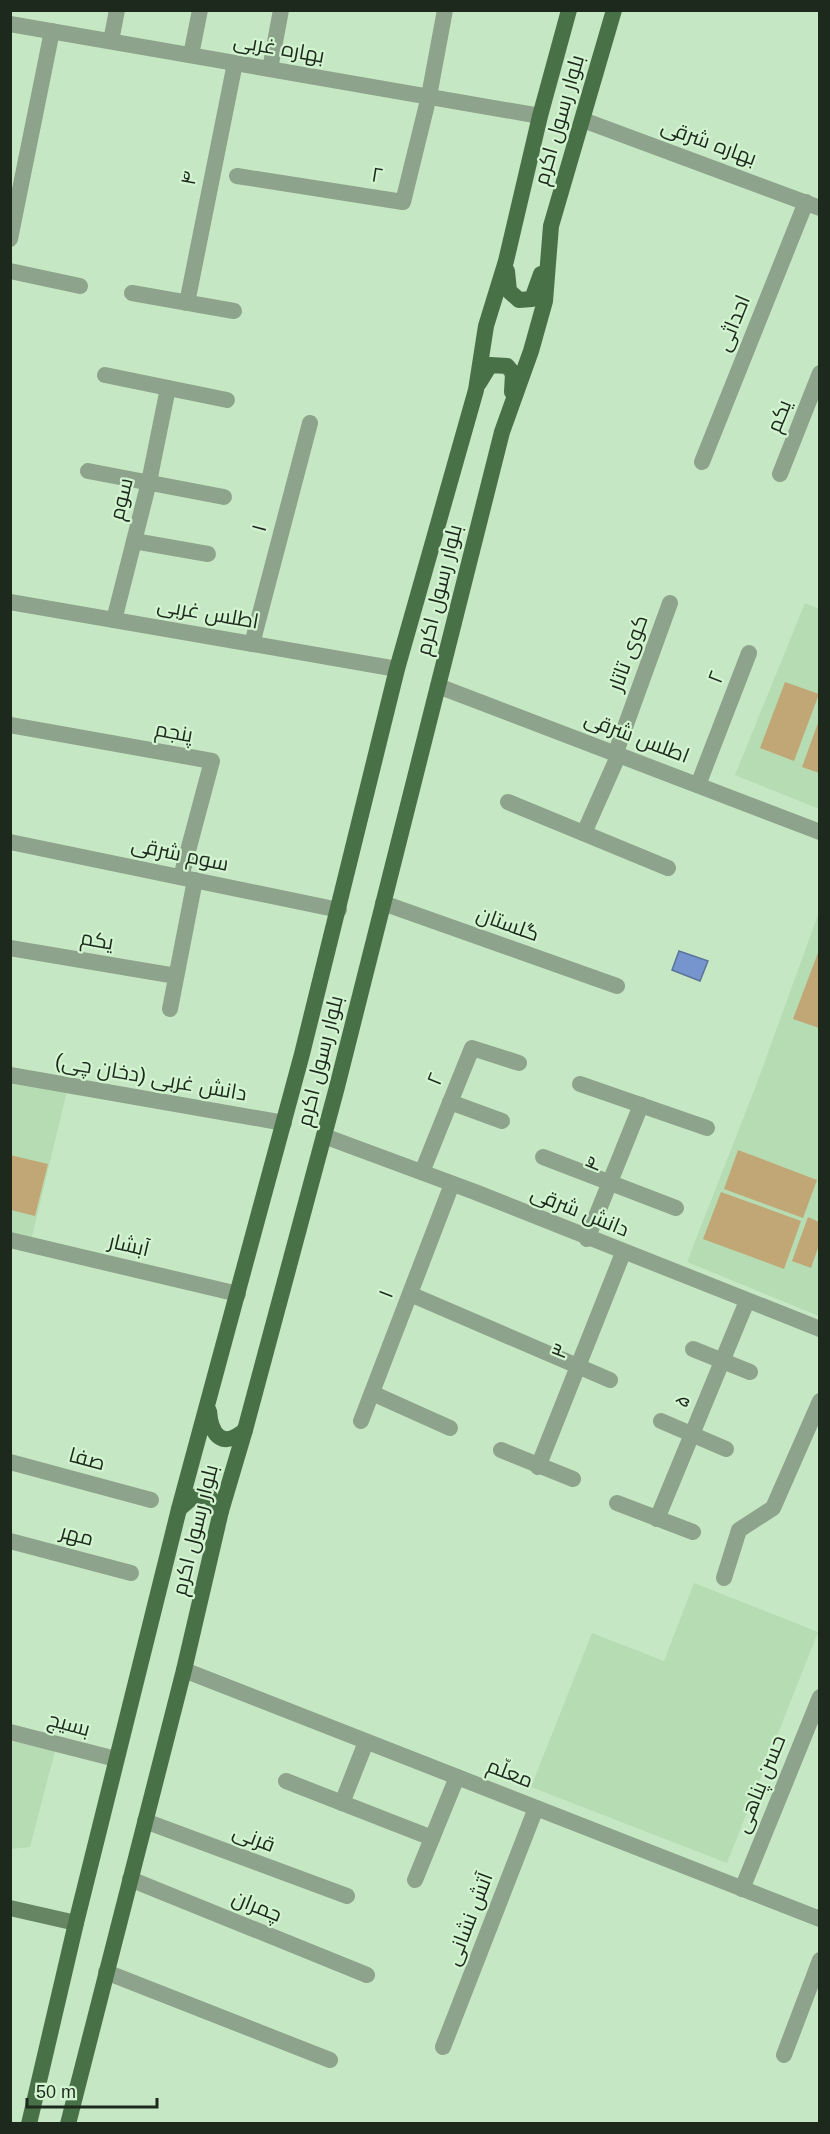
<svg xmlns="http://www.w3.org/2000/svg" width="830" height="2134" font-family="Helvetica,Cairo,sans-serif">
<style>
.built{fill:#b6dcb3}
.green{fill:#c1a776}
.water{fill:#7695cf;stroke:#5b7599;stroke-width:1.5}
.lines{fill:none;stroke-linecap:round;stroke-linejoin:round}
.minor{stroke:#8da38b;stroke-width:16}
.tertiary{stroke:#8da38b;stroke-width:16}
.secondary{stroke:#668663;stroke-width:16}
.primary{stroke:#497147;stroke-width:16}
.labels{text-anchor:middle;stroke-width:4.5;stroke-linejoin:round;paint-order:stroke}
.street-label{font-size:21px;fill:#1d291c;stroke:#d3f4d0}
</style>
<rect width="100%" height="100%" fill="#c6e7c3"/>
<g class="built">
<polygon points="805,603 819,609 819,809 735,775"/>
<polygon points="819,912 819,1316 687,1262 757,1083"/>
<polygon points="11,1082 67,1091 30,1245 11,1240"/>
<polygon points="694,1583 818,1632 727,1863 531,1787 592,1633 664,1661"/>
<polygon points="11,1741 55,1751 30,1847 11,1849"/>
</g>
<g class="green">
<polygon points="785,682 819,694 794,761 760,748"/>
<polygon points="819,720 819,773 802,767"/>
<polygon points="819,950 820,950 819,1028 793,1019"/>
<polygon points="738,1150 817,1180 803,1218 724,1189"/>
<polygon points="10,1155 48,1164 35,1216 11,1210"/>
<polygon points="721,1192 801,1221 784,1269 703,1239"/>
<polygon points="808,1217 819,1222 819,1245 811,1268 792,1261"/>
</g>
<polygon class="water" points="679,951 708,961 700,981 672,970"/>
<g class="lines">
<g class="minor">
<polyline points="111,41 117,10"/>
<polyline points="191,55 200,10"/>
<polyline points="270,69 281,10"/>
<polyline points="237,176 403,202 429,96 445,10"/>
<polyline points="10,239 52,31"/>
<polyline points="10,271 80,286"/>
<polyline points="132,293 234,311"/>
<polyline points="187,303 235,63"/>
<polyline points="105,375 227,400"/>
<polyline points="702,462 806,202"/>
<polyline points="88,471 224,497"/>
<polyline points="780,474 820,373"/>
<polyline points="134,541 208,554"/>
<polyline points="114,620 149,482 168,388"/>
<polyline points="252,644 310,423"/>
<polyline points="10,725 212,761 181,877"/>
<polyline points="616,752 670,603"/>
<polyline points="698,785 749,653"/>
<polyline points="508,802 668,868"/>
<polyline points="584,833 619,754"/>
<polyline points="10,842 339,910"/>
<polyline points="383,903 617,986"/>
<polyline points="10,948 176,976"/>
<polyline points="170,1009 195,880"/>
<polyline points="580,1084 707,1128"/>
<polyline points="450,1102 502,1121"/>
<polyline points="324,1136 475,1192 820,1329"/>
<polyline points="543,1157 676,1208"/>
<polyline points="422,1172 472,1048 519,1063"/>
<polyline points="587,1239 641,1105"/>
<polyline points="10,1240 238,1294"/>
<polyline points="410,1294 610,1380"/>
<polyline points="693,1349 750,1372"/>
<polyline points="372,1393 450,1428"/>
<polyline points="361,1421 452,1184"/>
<polyline points="661,1421 726,1449"/>
<polyline points="501,1450 573,1479"/>
<polyline points="10,1462 151,1500"/>
<polyline points="538,1467 623,1253"/>
<polyline points="617,1503 693,1532"/>
<polyline points="657,1519 747,1301"/>
<polyline points="10,1541 131,1573"/>
<polyline points="724,1578 739,1530 773,1508 820,1401"/>
<polyline points="10,1732 116,1759"/>
<polyline points="286,1781 432,1838"/>
<polyline points="342,1803 366,1742"/>
<polyline points="145,1821 347,1896"/>
<polyline points="130,1879 367,1975"/>
<polyline points="415,1880 457,1777"/>
<polyline points="742,1889 820,1697"/>
<polyline points="106,1972 330,2060"/>
<polyline points="443,2047 536,1808"/>
<polyline points="784,2055 820,1960"/>
</g>
<g class="tertiary">
<polyline points="10,24 540,116"/>
<polyline points="583,120 820,208"/>
<polyline points="10,602 397,669"/>
<polyline points="438,686 820,832"/>
<polyline points="10,1075 284,1123"/>
<polyline points="184,1670 820,1919"/>
</g>
<polyline class="secondary" points="10,1908 76,1923"/>
<g class="primary">
<polyline points="507,271 509,291 519,300 532,299 541,274"/>
<polyline points="479,383 490,365 507,366 513,373 512,392"/>
<path d="M209 1411C211 1436 223 1449 245 1430"/>
<polyline points="179,1509 193,1497 208,1495 221,1511"/>
<polyline points="29,2124 76,1923 179,1509 302,1054 397,669 476,390 486,326 506,261 540,116 569,10"/>
<polyline points="68,2124 184,1670 221,1511 245,1430 337,1087 502,432 531,351 545,301 551,226 614,10"/>
</g>
</g>
<g class="labels">
<g class="street-label">
<text transform="translate(279 48) rotate(10)" y="7">بهاره غربی</text>
<text transform="translate(559 120) rotate(-74)" y="7">بلوار رسول اکرم</text>
<text transform="translate(709 142) rotate(20)" y="7">بهاره شرقی</text>
<text transform="translate(377 175) rotate(9)" y="7">۲</text>
<text transform="translate(189 178) rotate(-79)" y="7">۴</text>
<text transform="translate(733 323) rotate(-68)" y="7">احداثی</text>
<text transform="translate(779 416) rotate(-68)" y="7">یکم</text>
<text transform="translate(121 499) rotate(-76)" y="7">سوم</text>
<text transform="translate(259 528) rotate(-75)" y="7">۱</text>
<text transform="translate(439 590) rotate(-76)" y="7">بلوار رسول اکرم</text>
<text transform="translate(208 613) rotate(10)" y="7">اطلس غربی</text>
<text transform="translate(628 653) rotate(-70)" y="7">کوی تاتار</text>
<text transform="translate(716 677) rotate(-69)" y="7">۲</text>
<text transform="translate(174 732) rotate(10)" y="7">پنجم</text>
<text transform="translate(637 737) rotate(21)" y="7">اطلس شرقی</text>
<text transform="translate(180 854) rotate(12)" y="7">سوم شرقی</text>
<text transform="translate(508 924) rotate(20)" y="7">گلستان</text>
<text transform="translate(97 940) rotate(10)" y="7">یکم</text>
<text transform="translate(320 1061) rotate(-76)" y="7">بلوار رسول اکرم</text>
<text transform="translate(151 1077) rotate(10)" y="7">دانش غربی (دخان چی)</text>
<text transform="translate(435 1079) rotate(-68)" y="7">۲</text>
<text transform="translate(593 1164) rotate(-68)" y="7">۴</text>
<text transform="translate(580 1211) rotate(22)" y="7">دانش شرقی</text>
<text transform="translate(129 1245) rotate(13)" y="7">آبشار</text>
<text transform="translate(386 1294) rotate(-69)" y="7">۱</text>
<text transform="translate(560 1351) rotate(-68)" y="7">۳</text>
<text transform="translate(682 1401) rotate(-67)" y="7">۵</text>
<text transform="translate(87 1459) rotate(15)" y="7">صفا</text>
<text transform="translate(195 1530) rotate(-76)" y="7">بلوار رسول اکرم</text>
<text transform="translate(77 1535) rotate(15)" y="7">مهر</text>
<text transform="translate(69 1724) rotate(15)" y="7">بسیج</text>
<text transform="translate(510 1773) rotate(21)" y="7">معلّم</text>
<text transform="translate(760 1784) rotate(-68)" y="7">حسن پناهی</text>
<text transform="translate(254 1838) rotate(21)" y="7">قرنی</text>
<text transform="translate(257 1906) rotate(22)" y="7">چمران</text>
<text transform="translate(469 1919) rotate(-69)" y="7">آتش نشانی</text>
</g>
</g>
<rect width="830" height="2134" fill="none" stroke="#1d291c" stroke-width="24"/>
<path d="M27 2098v9h130v-9" fill="none" stroke="#1d291c" stroke-width="3"/>
<text x="36" y="2098" font-size="18" fill="#1d291c" stroke="#d3f4d0" stroke-width="4.5" paint-order="stroke">50 m</text>
</svg>
